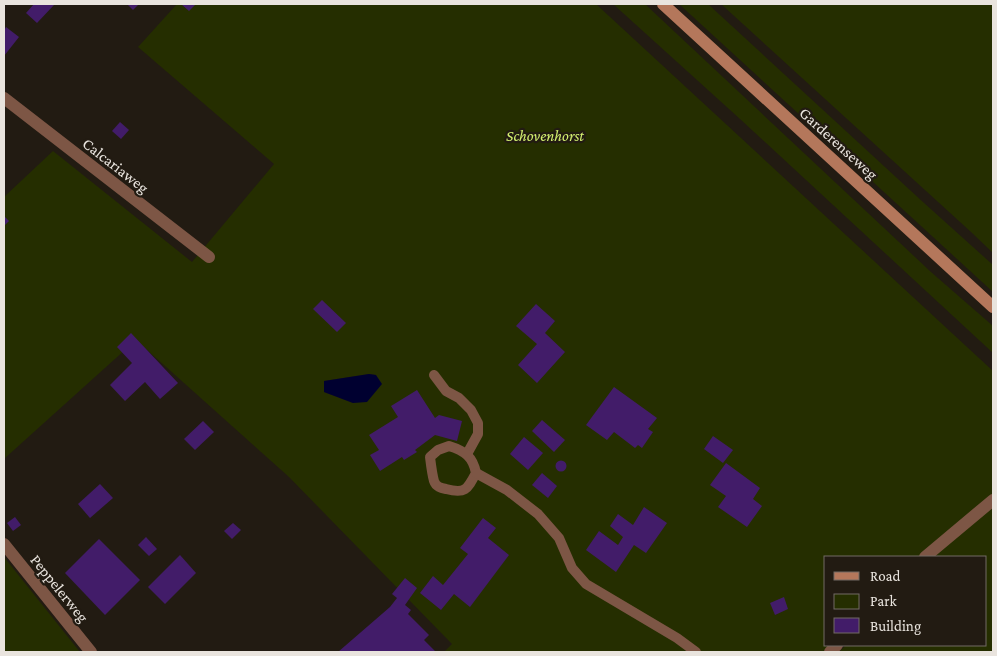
<svg xmlns="http://www.w3.org/2000/svg" width="997" height="656" font-family="'Crimson Pro',serif">
<style>
.green{fill:#252e00;fill-rule:evenodd}
.water{fill:#000030}
.building{fill:#421c69}
.lines{fill:none;stroke-linecap:round;stroke-linejoin:round}
.service{stroke:#7d5645;stroke-width:10}
.minor{stroke:#7d5645;stroke-width:12}
.secondary{stroke:#b4775b;stroke-width:12}
.labels{text-anchor:middle;stroke-width:4.5;stroke-linejoin:round;paint-order:stroke}
.park-label{font-size:16px;font-style:italic;fill:#d4f170;stroke:#221b12}
.street-label{font-size:16px;fill:#e9e4de;stroke:#221b12}
</style>
<rect width="100%" height="100%" fill="#221b12"/>
<g class="green">
<path d="M177 4H596L993 371V652H839L846 645H986V557H826V645H829L823 652H444L452 644 289 477 136 340 4 459V197L53 151 192 262 274 164 138 47ZM369 374 376 375 353 403 324 392V381Z"/>
<polygon points="613,4 645,4 931,272 993,326 993,353 740,119"/>
<polygon points="679,4 708,4 923,202 993,265 993,292"/>
<polygon points="721,4 993,4 993,253 971,232"/>
<polygon points="4,557 80,652 4,652"/>
</g>
<polygon class="water" points="369,374 376,375 382,384 367,402 353,403 324,392 324,381"/>
<g class="building">
<polygon points="34,4 52,4 54,5 37,23 26,13"/>
<polygon points="127,4 139,4 133,10"/>
<polygon points="181,4 196,4 189,11"/>
<polygon points="6,27 19,37 4,56 4,31"/>
<polygon points="120,122 129,130 121,139 112,131"/>
<polygon points="4,216 9,221 4,226"/>
<polygon points="322,300 346,323 337,332 313,309"/>
<polygon points="536,304 555,321 545,333 565,352 537,383 518,365 537,344 516,326"/>
<polygon points="131,333 178,383 160,399 145,382 125,401 110,385 132,363 117,347"/>
<polygon points="614,387 657,418 648,429 653,432 642,448 638,445 635,448 614,432 607,440 586,425"/>
<polygon points="417,390 435,418 439,415 462,421 457,441 435,435 415,450 417,452 404,460 402,457 380,471 370,455 379,450 369,435 398,417 391,406"/>
<polygon points="542,420 565,440 554,452 532,431"/>
<polygon points="203,421 214,432 195,450 184,439"/>
<polygon points="713,436 733,450 723,463 704,449"/>
<polygon points="524,437 543,453 528,470 510,454"/>
<circle cx="561" cy="466" r="5.5"/>
<polygon points="726,463 760,488 753,499 762,506 747,527 718,507 726,496 710,485"/>
<polygon points="542,473 557,486 548,498 532,485"/>
<polygon points="100,484 113,498 90,518 78,504"/>
<polygon points="644,507 667,523 646,553 634,545 616,572 586,550 599,531 618,545 623,537 610,526 618,514 633,525"/>
<polygon points="15,517 21,525 13,531 7,523"/>
<polygon points="483,518 496,528 488,538 509,555 470,607 454,594 441,610 420,593 433,576 443,585 468,554 460,548"/>
<polygon points="233,523 241,530 232,539 224,531"/>
<polygon points="146,537 157,549 149,556 138,545"/>
<polygon points="99,539 140,580 105,615 65,573"/>
<polygon points="180,555 196,573 165,604 148,587"/>
<polygon points="405,578 417,588 405,605 411,610 408,614 429,635 424,640 436,652 338,652 390,607 397,598 392,594"/>
<polygon points="784,597 788,609 775,615 770,603"/>
</g>
<g class="lines">
<g class="service">
<polyline points="434,375 446,391 459,398 471,410 478,423 478,434 467,454"/>
<path d="M449 446C465 451 473 457 476 473 467 490 465 494 446 489 441 488 436 487 434 481 432 474 431 465 430 457L438 450Z"/>
<polyline points="476,473 507,490 538,514 559,538 572,568 586,584 677,638 696,652"/>
</g>
<g class="minor">
<polyline points="4,98 209,257"/>
<polyline points="4,544 91,652"/>
<polyline points="925,557 993,500"/>
<polyline points="830,652 837,645"/>
</g>
<polyline class="secondary" points="663,4 993,307"/>
</g>
<g class="labels">
<g class="park-label">
<text x="545" y="141">Schovenhorst</text>
</g>
<g class="street-label">
<text transform="translate(839 143) rotate(42)" y="6">Garderenseweg</text>
<text transform="translate(116 165) rotate(38)" y="6">Calcariaweg</text>
<text transform="translate(60 588) rotate(51)" y="6">Peppelerweg</text>
</g>
</g>
<rect width="997" height="656" fill="none" stroke="#e9e4de" stroke-width="10"/>
<rect x="824" y="556" width="162" height="90" fill="#221b12" stroke="#726b64"/>
<rect x="834" y="572" width="25" height="8" fill="#b4775b" stroke="#726b64"/>
<text x="870" y="581" font-size="15" fill="#e9e4de">Road</text>
<rect x="834" y="594" width="25" height="15" fill="#252e00" stroke="#726b64"/>
<text x="870" y="606" font-size="15" fill="#e9e4de">Park</text>
<rect x="834" y="618" width="25" height="15" fill="#421c69" stroke="#726b64"/>
<text x="870" y="631" font-size="15" fill="#e9e4de">Building</text>
</svg>
